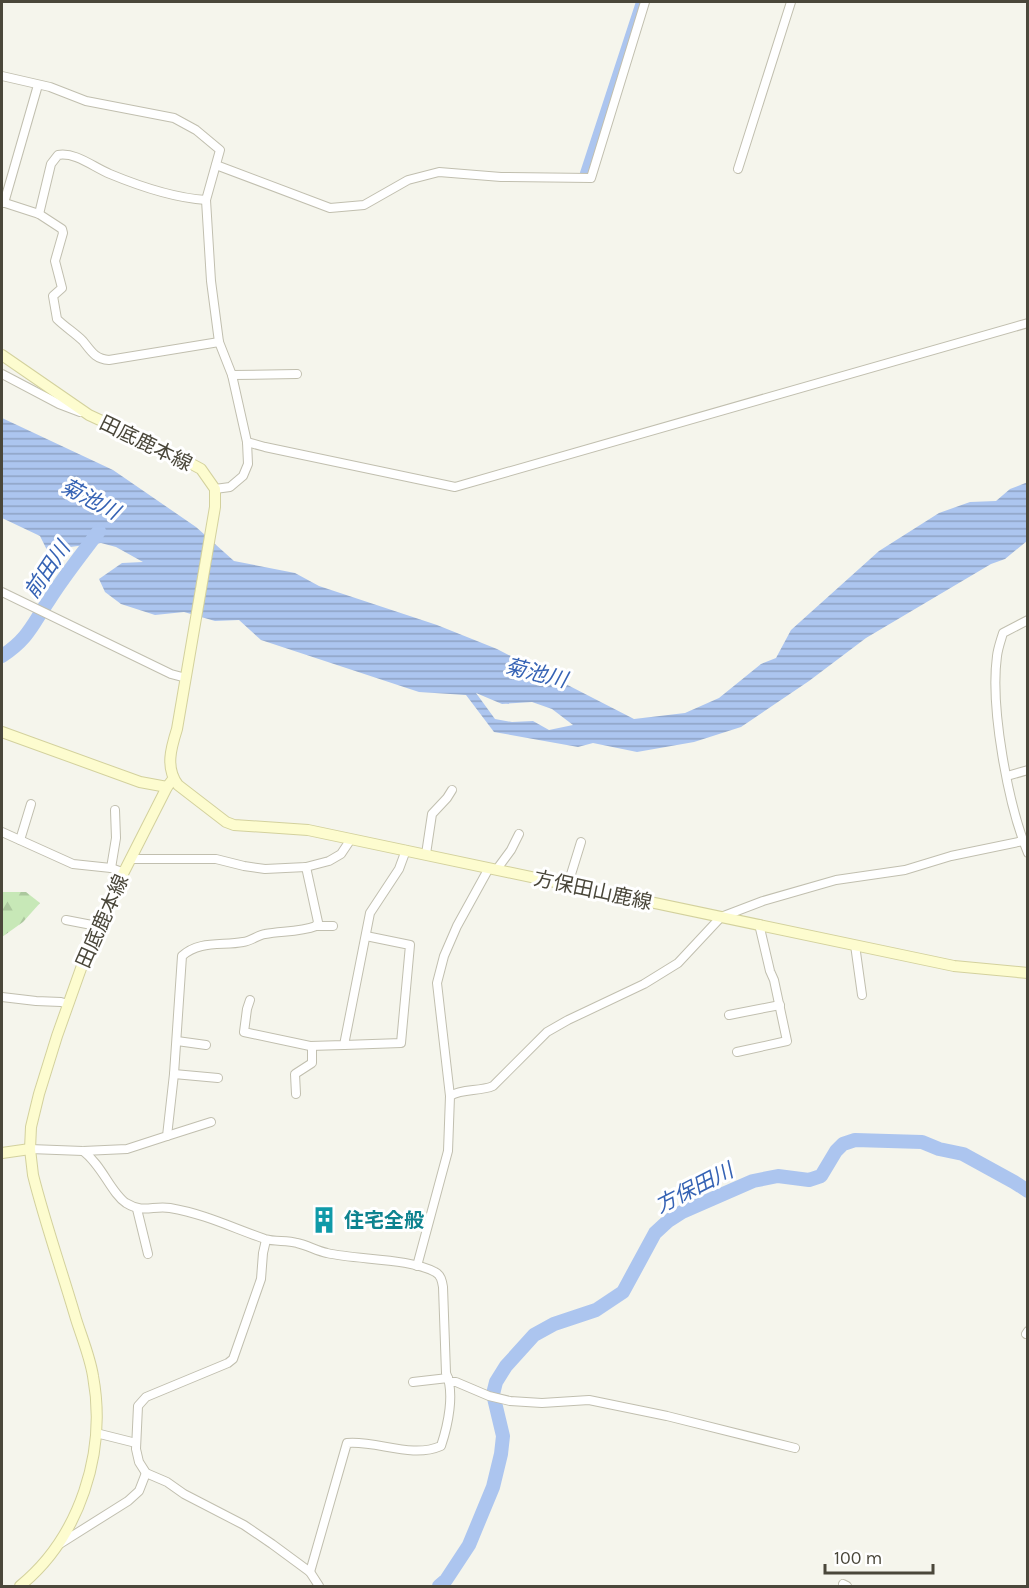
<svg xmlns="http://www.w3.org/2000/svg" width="1029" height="1588" font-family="Karla,'Noto Sans JP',sans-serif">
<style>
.forest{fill:url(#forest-firs)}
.water{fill:url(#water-rules);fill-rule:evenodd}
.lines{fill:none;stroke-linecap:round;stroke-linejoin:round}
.canal{stroke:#acc5ef;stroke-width:8}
.river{stroke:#acc5ef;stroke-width:14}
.street-casing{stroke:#c1bfaf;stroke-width:10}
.secondary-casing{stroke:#d3d19d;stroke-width:12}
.street{stroke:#fff;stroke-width:8}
.secondary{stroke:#fdfccf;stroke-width:10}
.labels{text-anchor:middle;stroke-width:6;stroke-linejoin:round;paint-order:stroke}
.street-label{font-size:20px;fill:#4a473a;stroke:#fff}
.culture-label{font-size:20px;font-weight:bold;fill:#0d838f;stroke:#fff;text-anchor:start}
.water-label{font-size:21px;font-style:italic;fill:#3562b4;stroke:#fff}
</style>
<defs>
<pattern id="forest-firs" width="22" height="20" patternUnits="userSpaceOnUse" patternTransform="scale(1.5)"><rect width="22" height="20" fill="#c7e8b7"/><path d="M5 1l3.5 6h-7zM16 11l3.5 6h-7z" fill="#acc89e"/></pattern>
<pattern id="water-rules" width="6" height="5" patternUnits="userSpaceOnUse" patternTransform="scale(1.5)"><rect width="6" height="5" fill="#acc5ef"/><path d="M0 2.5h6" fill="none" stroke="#8ea2c3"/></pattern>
</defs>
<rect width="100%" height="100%" fill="#f5f5ec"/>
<polygon class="forest" points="2,892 26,892 40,903 23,922 2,937"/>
<path class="water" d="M2 418 113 470 196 527 234 561 295 573 319 586 437 625 497 649 634 719 685 713 719 698 761 664 776 658 791 630 879 551 939 513 970 502 996 501 1010 489 1028 482 1027 541 1005 559 991 564 866 638 809 681 741 727 694 742 637 752 593 743 578 747 494 732 466 695 419 692 261 640 239 620 215 621 184 612 155 615 121 604 105 592 99 579 122 563 143 562 116 547 101 543 47 550 40 536 2 518ZM476 693 502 704 532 702 552 709 573 725 549 730 533 721 512 722 495 719Z"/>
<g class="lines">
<polyline class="canal" points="584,173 640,2"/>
<g class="river">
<path d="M2 656C29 638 32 625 49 600 64 576 82 554 99 531"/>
<polyline points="439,1586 446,1580 469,1545 493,1487 501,1454 503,1436 493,1394 496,1382 506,1366 534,1335 554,1324 596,1310 623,1292 655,1233 668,1221 682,1212 753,1181 778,1176 809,1180 821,1176 836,1151 843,1144 855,1140 922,1142 939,1149 963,1154 1014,1182 1028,1191"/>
</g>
<defs>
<g id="street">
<polyline points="2,76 50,87 86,101 174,118 196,130 220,150 206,200 211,281 219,342 232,375 247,442 248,464 243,476 230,487 215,489"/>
<polyline points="216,165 330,208 364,205 408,180 439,172 501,177 591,178 645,2"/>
<polyline points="738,169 791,2"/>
<path d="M2 202 39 214 62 229 63 233 55 261 62 288 53 296 57 319C65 327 75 333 83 341 91 351 95 359 109 360L219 342"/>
<polyline points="4,203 38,85"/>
<path d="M39 214 51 164 58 155C76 152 93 167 110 174 139 186 174 198 206 200"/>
<polyline points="2,374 59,404 80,412"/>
<polyline points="232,375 297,374"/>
<polyline points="247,442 265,447 455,487 1028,323"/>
<polyline points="2,592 171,674 186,678"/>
<path d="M1028 620 1003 633C1001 640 998 648 997 656 990 707 1008 805 1028 853"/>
<polyline points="1007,776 1028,770"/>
<polyline points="2,832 73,864 111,868 122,872"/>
<polyline points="20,840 31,804"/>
<polyline points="426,854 432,814 447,798 452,790"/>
<polyline points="130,859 216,859 244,866 265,869 306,867 329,861 341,854 351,839"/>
<polyline points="111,868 116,838 115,810"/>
<polyline points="497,869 511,850 519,834"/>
<polyline points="568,884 581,842"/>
<polyline points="66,920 97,926"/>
<polyline points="316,926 333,926"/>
<polyline points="855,945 862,995"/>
<polyline points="2,997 36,1001 61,1002 68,1004"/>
<polyline points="250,1000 247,1009 244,1032 310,1046 344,1045 370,913 399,869 406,850"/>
<polyline points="729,1015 780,1005"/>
<polyline points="177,1041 206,1045"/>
<polyline points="344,1045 401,1043 410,945 366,936"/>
<polyline points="737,1052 787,1041 774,980 770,971 759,924"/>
<polyline points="174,1074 218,1078"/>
<polyline points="296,1094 295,1074 312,1063 312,1046"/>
<polyline points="450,1096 437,983 444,956 457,926 489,868"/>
<polyline points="167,1136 211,1122"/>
<path d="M30 1149 83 1151 127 1149 167 1136 174 1074 182 956C199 940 223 946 243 942 251 941 258 935 265 934 282 931 300 932 316 926L318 922 306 867"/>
<path d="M83 1151C102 1165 111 1193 126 1203 144 1214 153 1205 170 1208 205 1214 233 1228 265 1239 275 1242 287 1240 297 1243 307 1245 317 1251 327 1253 356 1260 410 1258 435 1272 441 1275 442 1281 443 1287L446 1373C455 1393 448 1425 441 1446 411 1459 377 1440 347 1443L310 1572"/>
<polyline points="137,1209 148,1254"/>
<polyline points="266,1240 263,1253 261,1279 233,1359 228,1363 146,1397 138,1406 136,1449 139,1462 146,1473 167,1482 184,1494 244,1525 272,1544 310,1572 319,1586"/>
<path d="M417 1266 448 1151 450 1096C463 1088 479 1092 493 1086L547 1032 568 1020 644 984 678 963 721 917 763 901 836 880 905 870 951 856 1023 841"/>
<polyline points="1026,1334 1028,1331"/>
<polyline points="413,1382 448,1378"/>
<polyline points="450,1382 456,1382 489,1396 510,1401 542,1403 589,1400 667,1416 795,1448"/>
<polyline points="96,1433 136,1443"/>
<polyline points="58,1545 128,1501 139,1491 146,1473"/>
<polyline points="843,1584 847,1586"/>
</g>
<g id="secondary">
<path d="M2 355 89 415 173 454 201 469 215 489V507L177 729C171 748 165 768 178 785L226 822 234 825 308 830 954 966 1028 973"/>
<polyline points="2,732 140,782 167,787"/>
<polyline points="2,1153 30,1149"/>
<path d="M20 1586C80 1537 107 1452 93 1376 90 1357 82 1338 76 1319 62 1271 45 1223 33 1175L30 1149 31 1127 39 1094 57 1036 95 929 167 787 173 779"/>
</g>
</defs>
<use href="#street" class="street-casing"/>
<use href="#secondary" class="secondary-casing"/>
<use href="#street" class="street"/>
<use href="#secondary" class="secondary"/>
</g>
<defs>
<symbol id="building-bare" viewBox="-9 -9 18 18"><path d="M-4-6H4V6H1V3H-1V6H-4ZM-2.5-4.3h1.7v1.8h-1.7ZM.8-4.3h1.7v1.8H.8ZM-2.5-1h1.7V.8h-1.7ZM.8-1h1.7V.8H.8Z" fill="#0f9aa8" stroke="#fff" stroke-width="2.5" paint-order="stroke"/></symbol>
</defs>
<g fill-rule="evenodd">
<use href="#building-bare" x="305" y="1201" width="38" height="38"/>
</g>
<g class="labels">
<g class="street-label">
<text transform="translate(146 443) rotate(26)" y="7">田底鹿本線</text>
<text transform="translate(593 890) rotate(12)" y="7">方保田山鹿線</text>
<text transform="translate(102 921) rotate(-66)" y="7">田底鹿本線</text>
</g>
<g class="culture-label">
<text x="344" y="1227">住宅全般</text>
</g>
<g class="water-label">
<text transform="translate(90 499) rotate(28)" y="7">菊池川</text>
<text transform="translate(47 570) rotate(-56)" y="7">前田川</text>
<text transform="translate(536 673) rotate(14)" y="7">菊池川</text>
<text transform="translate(694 1188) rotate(-27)" y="7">方保田川</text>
</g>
</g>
<rect width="1029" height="1588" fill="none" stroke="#4a473a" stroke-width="6"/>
<path d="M825 1564v9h108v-9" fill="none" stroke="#4a473a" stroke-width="3"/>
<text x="834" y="1564" font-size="18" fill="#4a473a" stroke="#ffffff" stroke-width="4.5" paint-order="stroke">100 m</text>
</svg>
